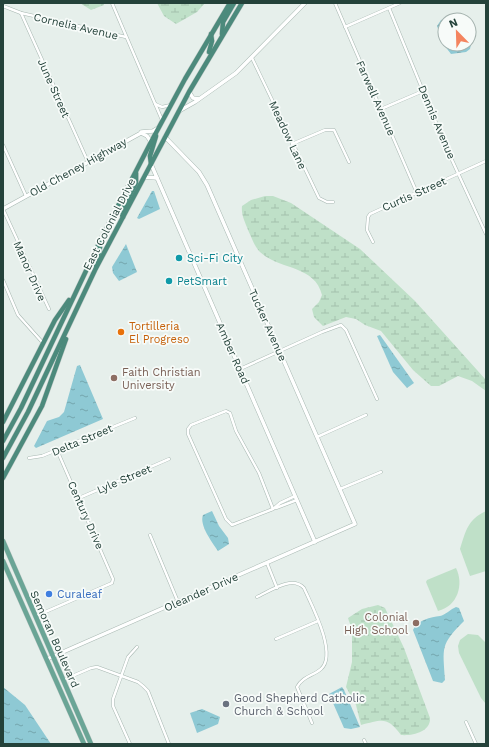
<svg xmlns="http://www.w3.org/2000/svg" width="489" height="747" font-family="'Work Sans',sans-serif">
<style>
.grass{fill:#bfe0c8}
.wetland{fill:url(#wetland-marsh)}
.water{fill:url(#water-ripples)}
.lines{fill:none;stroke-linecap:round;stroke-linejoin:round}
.minor-casing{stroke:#a8b8b2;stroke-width:3.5}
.tertiary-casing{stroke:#a8b8b2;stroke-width:4.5}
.primary-casing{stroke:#c2cac8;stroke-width:5.5}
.trunk-casing{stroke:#c2cac8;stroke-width:5.5}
.minor{stroke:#fff;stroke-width:2.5}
.tertiary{stroke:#fff;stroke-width:3.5}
.primary{stroke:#6aa596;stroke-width:4.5}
.trunk{stroke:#4c8a7c;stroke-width:4.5}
.culture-dot{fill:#0f9aa8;stroke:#f7fbf9;stroke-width:1.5}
.food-dot{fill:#e8710a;stroke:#f7fbf9;stroke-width:1.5}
.education-dot{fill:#8d6e63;stroke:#f7fbf9;stroke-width:1.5}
.shop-dot{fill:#3f7fe0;stroke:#f7fbf9;stroke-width:1.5}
.worship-dot{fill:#6b7280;stroke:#f7fbf9;stroke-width:1.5}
.labels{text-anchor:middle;stroke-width:3.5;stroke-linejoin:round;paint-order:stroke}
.street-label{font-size:11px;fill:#24423a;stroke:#f7fbf9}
.culture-label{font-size:11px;fill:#0d838f;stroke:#f7fbf9;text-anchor:start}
.food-label{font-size:11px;fill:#c56008;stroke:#f7fbf9;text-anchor:start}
.education-label{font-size:11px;fill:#785e54;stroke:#f7fbf9;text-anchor:start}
.shop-label{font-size:11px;fill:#366cbe;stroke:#f7fbf9;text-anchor:start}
.worship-label{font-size:11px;fill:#5b616d;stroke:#f7fbf9;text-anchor:start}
</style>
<defs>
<pattern id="wetland-marsh" width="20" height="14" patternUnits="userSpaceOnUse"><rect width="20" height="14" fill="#bfe0c8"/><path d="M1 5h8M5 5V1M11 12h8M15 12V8" fill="none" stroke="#a4c1ad"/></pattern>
<pattern id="water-ripples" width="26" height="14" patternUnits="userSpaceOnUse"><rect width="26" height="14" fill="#8ec9d4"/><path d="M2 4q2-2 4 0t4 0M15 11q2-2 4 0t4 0" fill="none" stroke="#74a5ad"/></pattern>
</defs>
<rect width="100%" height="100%" fill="#e6efeb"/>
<g class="grass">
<path d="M486 511V571L470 576 460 549C466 531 467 520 486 511Z"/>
<path d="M456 568C464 584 458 606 438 611L426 582 427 580Z"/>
<polygon points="468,634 478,635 486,643 486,704 481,698 459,653 458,646 460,640"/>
</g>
<g class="wetland">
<polygon points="80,3 103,3 104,5 91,10"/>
<polygon points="157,3 205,3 197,12 176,24 164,16"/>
<path d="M265 196H273L291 203 360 249 415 301 486 380V391L472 381 458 376 439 386H431L413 370 381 331 365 325 356 319 346 317 323 326 314 317 312 309 319 302 322 295C315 265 279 270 260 252 254 246 252 238 248 230 245 222 241 215 242 206L251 200Z"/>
<path d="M378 605 385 608 404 648 430 718C431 732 412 736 401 735 387 716 382 720 361 725L356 705 346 687 352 662V630L348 618 362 609Z"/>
</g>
<g class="water">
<polygon points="456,15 464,20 445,20 445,44 469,44 469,40 471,44 470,49 466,52 451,54 444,45 437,26 441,20"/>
<polygon points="152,191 154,191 160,209 139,219 137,218"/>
<polygon points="126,244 137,272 119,281 113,273 112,267"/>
<polygon points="380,335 414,383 407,388 393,372 377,336"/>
<polygon points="80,365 103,419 36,448 34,446 47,421 59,417 64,412 77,366"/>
<path d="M212 511 219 526 228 538 229 544 218 551C212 542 199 525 203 515Z"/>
<path d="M456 607 459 608 464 621C440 645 443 647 445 680L442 683 433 681 413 630C417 620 431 617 440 616 445 615 451 609 456 607Z"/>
<polygon points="3,687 25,705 51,744 3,744"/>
<polygon points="342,687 344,690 360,727 351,729 344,728 329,694"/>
<polygon points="202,709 220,717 218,724 197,733 190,713"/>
</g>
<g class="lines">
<defs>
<g id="minor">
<polyline points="112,3 162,120"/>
<polyline points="335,3 417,193"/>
<polyline points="3,6 21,13 126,37"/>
<polyline points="389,8 446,147 486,234"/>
<polyline points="21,13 88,162"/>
<polyline points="345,27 400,3"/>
<polyline points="252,58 319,198 327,202 333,202"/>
<polyline points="155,104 162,107 171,105"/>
<polyline points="381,109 423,91"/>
<polyline points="292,144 325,130 334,130 349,162"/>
<polyline points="3,145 26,196"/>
<polyline points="3,209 49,309"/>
<polyline points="373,242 367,230 368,217 370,214 486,161"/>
<polyline points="3,280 18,315 43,343"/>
<polyline points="240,369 322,332 341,325 346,330 377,399"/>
<polygon points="226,411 230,413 236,431 259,473 273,509 232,525 226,519 188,434 188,429 191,425"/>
<polyline points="317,437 366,415"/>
<polyline points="29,458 42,456 135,418"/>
<polyline points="340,489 381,472"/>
<polyline points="79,498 169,459"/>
<polyline points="276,508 297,500"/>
<polyline points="273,509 280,503 295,496"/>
<polyline points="150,535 178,602"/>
<polyline points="267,563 277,588"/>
<path d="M257 597C270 591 292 575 304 588 311 604 338 654 321 669 313 676 303 676 297 687L312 723"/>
<polyline points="36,616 112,583 113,579 57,450"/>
<polyline points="276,639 318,621"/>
<polyline points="63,680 91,668 97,667 138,682 143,686 148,691 169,744"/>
<polyline points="466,722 476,744"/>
<polyline points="364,740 366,744"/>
<polyline points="130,744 113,706 113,699 128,657 137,647"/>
</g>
<g id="tertiary">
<polyline points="189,92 193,98 199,99"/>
<polyline points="179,111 195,102 236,73 305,3"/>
<polyline points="141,132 153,131 158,128"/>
<polyline points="151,164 315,542"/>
<polyline points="144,177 157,178"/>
<polyline points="3,209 141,133 147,136 151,142"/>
<polyline points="47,659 355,524 207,185 199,172 165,137"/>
</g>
<g id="primary">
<polyline points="3,541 91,744"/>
<polyline points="3,561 84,744"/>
</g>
<g id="trunk">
<polyline points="222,34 223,22 234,3"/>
<polyline points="209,52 212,41 211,34"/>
<polyline points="151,164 150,156 156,136"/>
<polyline points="123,217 121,213 136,183 136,173"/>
<polyline points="96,267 100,247"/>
<polyline points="3,422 55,320 69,300"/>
<polyline points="3,441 21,408 103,235 151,142 185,79 230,3"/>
<polyline points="3,458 28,412 95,270 123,217 189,92 242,3"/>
<polyline points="3,478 42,406 66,339"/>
</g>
</defs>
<use href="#minor" class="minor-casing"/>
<use href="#tertiary" class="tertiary-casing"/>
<use href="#primary" class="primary-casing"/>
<use href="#trunk" class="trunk-casing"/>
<use href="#minor" class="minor"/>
<use href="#tertiary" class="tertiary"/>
<use href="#primary" class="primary"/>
<use href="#trunk" class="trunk"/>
</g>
<g class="culture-dot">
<circle cx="179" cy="258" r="4"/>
<circle cx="169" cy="281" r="4"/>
</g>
<circle class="food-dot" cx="121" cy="332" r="4"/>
<g class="education-dot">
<circle cx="114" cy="378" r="4"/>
<circle cx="416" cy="623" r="4"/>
</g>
<circle class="shop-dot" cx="49" cy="594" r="4"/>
<circle class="worship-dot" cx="226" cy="704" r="4"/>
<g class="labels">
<g class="street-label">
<text transform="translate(76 26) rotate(13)" y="4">Cornelia Avenue</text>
<text transform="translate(54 88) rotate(66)" y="4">June Street</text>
<text transform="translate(376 98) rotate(66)" y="4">Farwell Avenue</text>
<text transform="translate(437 122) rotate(67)" y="4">Dennis Avenue</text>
<text transform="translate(288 135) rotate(65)" y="4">Meadow Lane</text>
<text transform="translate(78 167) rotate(-29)" y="4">Old Cheney Highway</text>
<text transform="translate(414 194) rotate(-24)" y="4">Curtis Street</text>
<text transform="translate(109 224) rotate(-63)" y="4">East Colonial Drive</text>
<text transform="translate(30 271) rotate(66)" y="4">Manor Drive</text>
<text transform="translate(268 325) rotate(66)" y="4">Tucker Avenue</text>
<text transform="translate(233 353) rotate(66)" y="4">Amber Road</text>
<text transform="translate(82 440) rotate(-23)" y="4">Delta Street</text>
<text transform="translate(124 479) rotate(-23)" y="4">Lyle Street</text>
<text transform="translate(86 515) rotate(66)" y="4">Century Drive</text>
<text transform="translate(201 592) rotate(-24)" y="4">Oleander Drive</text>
<text transform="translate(55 639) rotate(66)" y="4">Semoran Boulevard</text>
</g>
<g class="culture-label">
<text x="187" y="262">Sci-Fi City</text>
<text x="177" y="285">PetSmart</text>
</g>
<g class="food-label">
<text x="129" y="330">Tortilleria<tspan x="129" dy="13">El Progreso</tspan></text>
</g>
<g class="education-label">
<text x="122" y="376">Faith Christian<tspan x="122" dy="13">University</tspan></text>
<text x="408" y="621" text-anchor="end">Colonial<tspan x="408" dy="13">High School</tspan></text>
</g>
<g class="shop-label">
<text x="57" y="598">Curaleaf</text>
</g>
<g class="worship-label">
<text x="234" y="702">Good Shepherd Catholic<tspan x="234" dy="13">Church &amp; School</tspan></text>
</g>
</g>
<rect width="489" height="747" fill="none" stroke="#24423a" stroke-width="8"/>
<g transform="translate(457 32) rotate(337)"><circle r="19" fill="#f7fbf9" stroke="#a3b1ad"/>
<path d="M0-3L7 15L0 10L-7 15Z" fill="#f4845f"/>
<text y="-6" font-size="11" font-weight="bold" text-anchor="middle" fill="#24423a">N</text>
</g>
</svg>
